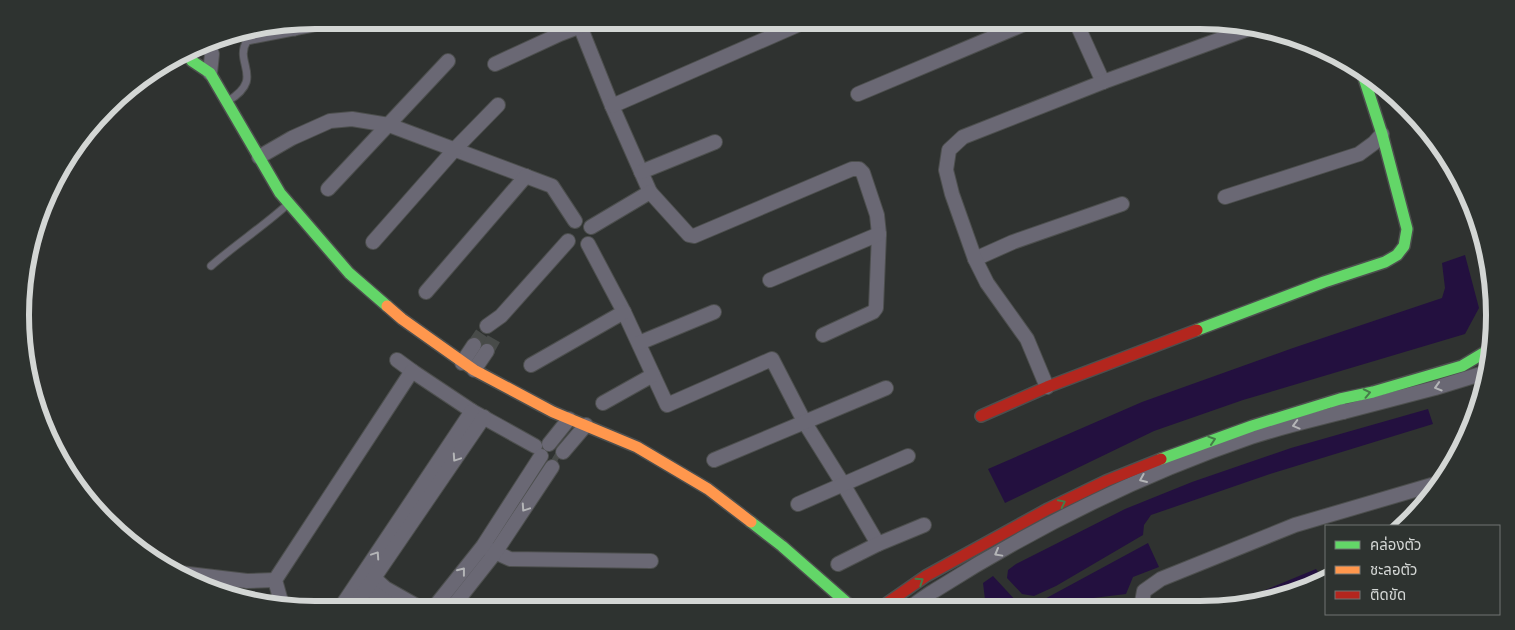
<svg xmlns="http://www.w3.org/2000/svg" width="1515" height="630" font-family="Commissioner,'Noto Sans Thai',sans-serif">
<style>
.water{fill:#23103f}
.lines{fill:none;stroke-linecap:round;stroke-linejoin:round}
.street-tunnel{stroke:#484b49;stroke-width:14;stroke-dasharray:14 7;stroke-linecap:butt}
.lane-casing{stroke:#4d4f4e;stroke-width:9}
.street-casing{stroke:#4d4f4e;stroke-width:16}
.fast-casing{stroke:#4d4f4e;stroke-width:14}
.slow-casing{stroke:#4d4f4e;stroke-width:14}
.jam-casing{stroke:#4d4f4e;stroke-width:14}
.lane{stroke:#6a6874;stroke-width:7}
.street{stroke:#6a6874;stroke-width:14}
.fast{stroke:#63d668;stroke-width:11}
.slow{stroke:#ff974d;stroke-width:11}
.jam{stroke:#b3261e;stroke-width:11}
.oneway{stroke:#b4b5b7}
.oneway2{stroke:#467c49}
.rim{fill:none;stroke:#d3d6d4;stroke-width:6}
</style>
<rect width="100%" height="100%" fill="#2f3230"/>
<g class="water">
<polygon points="1465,255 1479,308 1465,334 1243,400 1154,431 1005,503 988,469 1142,402 1293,348 1442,298 1445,288 1442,263"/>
<polygon points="1428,409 1433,424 1270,474 1151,515 1144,525 1143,535 1056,586 1034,596 1022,594 1007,578 1008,570 1016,564 1125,509 1192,482 1291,448"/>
<polygon points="1148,543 1159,567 1133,577 1126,594 1077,600 1068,605 1068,608 986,608 983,583 993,576 1019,604 1028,608"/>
<path d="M1316 569 1322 578C1291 591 1258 607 1224 607Z"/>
</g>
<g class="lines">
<g class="street-tunnel">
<polyline points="474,345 487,326"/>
<polyline points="487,351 497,333"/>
<polyline points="535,446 558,460"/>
</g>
<defs>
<g id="lane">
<polyline points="294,23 295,32"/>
<path d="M228 101C266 78 233 63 247 41L355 20"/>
<path d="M211 266C236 244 264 226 288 204"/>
</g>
<g id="street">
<polyline points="1075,20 1103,82"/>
<polyline points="862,21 865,20"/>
<polyline points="580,26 612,106 650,192"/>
<polyline points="207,43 212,54 210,73"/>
<polyline points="495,64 560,34 597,20"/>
<polyline points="858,94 1034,20"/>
<polyline points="612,106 809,20"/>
<polyline points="259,157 292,138 330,121 352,119 389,125 552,186 575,221"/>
<polyline points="641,172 715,142"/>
<polyline points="328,189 448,61"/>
<polyline points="1225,197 1359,154 1374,143 1382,134"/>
<polyline points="591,227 650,192 689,235 694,236 852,169 859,169 863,173 877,215 879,234 876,308 873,312 823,335"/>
<polyline points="373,242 455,149 498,105"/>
<polyline points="588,244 624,312 667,405 772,359 805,423 843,484 878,544"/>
<polyline points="975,259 1013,242 1122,204"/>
<polyline points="770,280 879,234"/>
<polyline points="426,292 526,176"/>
<polyline points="487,326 501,316 568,241"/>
<polyline points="639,343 714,312"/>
<polyline points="397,360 412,371"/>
<polyline points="462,363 474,345"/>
<polyline points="531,365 624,312"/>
<polyline points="474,370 487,351"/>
<polyline points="1047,387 1027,339 987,283 975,259 952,194 946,170 949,150 963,137 1103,82 1251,28"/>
<polyline points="603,403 653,375"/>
<polyline points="1338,407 1343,412 1435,388 1484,373"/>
<polyline points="549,444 569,419"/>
<polyline points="563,452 586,425"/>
<polyline points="714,460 886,388"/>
<polyline points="798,504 908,456"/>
<polyline points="488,549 510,559 651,561"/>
<polyline points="838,564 878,544 924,525"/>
<polyline points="180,573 247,581 275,580"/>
<polyline points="367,573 374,578 385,588 424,610"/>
<polyline points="361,584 400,610"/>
<polyline points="282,605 275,580 412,371 472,411 535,446"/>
<path d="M909 608C917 603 925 596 934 591 1033 528 1140 475 1251 437 1281 427 1312 420 1343 412"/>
<polyline points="1141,608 1144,591 1161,579 1295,525 1442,482"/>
<polyline points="339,610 472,411"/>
<polyline points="352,610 484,417"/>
<polyline points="432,610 483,546 541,456"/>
<polyline points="450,610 495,553 552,467"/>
</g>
<g id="fast">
<polyline points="188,54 192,61 210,73 280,193 349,273 387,306"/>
<polyline points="1197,330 1324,282 1385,262 1397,255 1404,246 1407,229 1382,134 1363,75"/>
<polyline points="1161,459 1252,426 1340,399 1373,392 1462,366 1487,351"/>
<polyline points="751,522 782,546 854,609"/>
</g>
<polyline id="slow" points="387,306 402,319 474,370 553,412 637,447 708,489 751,522"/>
<g id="jam">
<polyline points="981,416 1047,387 1197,330"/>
<polyline points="880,608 926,576 1048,509 1106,481 1161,459"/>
</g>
</defs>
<use href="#lane" class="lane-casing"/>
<use href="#street" class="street-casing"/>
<use href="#fast" class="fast-casing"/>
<use href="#slow" class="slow-casing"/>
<use href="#jam" class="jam-casing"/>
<use href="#lane" class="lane"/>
<use href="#street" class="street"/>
<use href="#fast" class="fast"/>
<use href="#slow" class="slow"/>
<use href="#jam" class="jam"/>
</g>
<defs><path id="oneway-chevron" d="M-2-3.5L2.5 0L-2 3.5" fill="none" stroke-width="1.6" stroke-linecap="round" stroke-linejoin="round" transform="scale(1.25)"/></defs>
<g class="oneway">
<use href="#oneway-chevron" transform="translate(1438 387) rotate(163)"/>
<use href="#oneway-chevron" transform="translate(1296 425) rotate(165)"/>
<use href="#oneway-chevron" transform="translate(456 458) rotate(124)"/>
<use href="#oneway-chevron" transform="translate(1143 479) rotate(157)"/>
<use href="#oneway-chevron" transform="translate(525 508) rotate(124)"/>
<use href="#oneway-chevron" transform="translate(998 553) rotate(151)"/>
<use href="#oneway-chevron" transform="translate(376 555) rotate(-56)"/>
<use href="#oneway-chevron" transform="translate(462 571) rotate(-52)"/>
</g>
<g class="oneway2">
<use href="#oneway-chevron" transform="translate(1367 393) rotate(-12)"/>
<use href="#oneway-chevron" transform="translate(1212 440) rotate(-18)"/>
<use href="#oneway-chevron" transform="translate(1062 503) rotate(-26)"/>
<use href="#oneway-chevron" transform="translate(920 581) rotate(-34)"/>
</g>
<path d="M0 0H1515V630H0ZM315 29H1200A286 286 0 0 1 1486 315V315A286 286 0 0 1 1200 601H315A286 286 0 0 1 29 315V315A286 286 0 0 1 315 29Z" fill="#2e3330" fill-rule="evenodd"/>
<path class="rim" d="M315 29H1200A286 286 0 0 1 1486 315V315A286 286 0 0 1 1200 601H315A286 286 0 0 1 29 315V315A286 286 0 0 1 315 29Z"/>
<rect x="1325" y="525" width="175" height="90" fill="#2e3330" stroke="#707472"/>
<rect x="1335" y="541" width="25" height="8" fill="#63d668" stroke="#707472"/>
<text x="1370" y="550" font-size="15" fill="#d3d6d4">คล่องตัว</text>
<rect x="1335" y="566" width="25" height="8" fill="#ff974d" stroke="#707472"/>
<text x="1370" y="575" font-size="15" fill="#d3d6d4">ชะลอตัว</text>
<rect x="1335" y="591" width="25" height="8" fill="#b3261e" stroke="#707472"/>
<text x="1370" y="600" font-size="15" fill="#d3d6d4">ติดขัด</text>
</svg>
